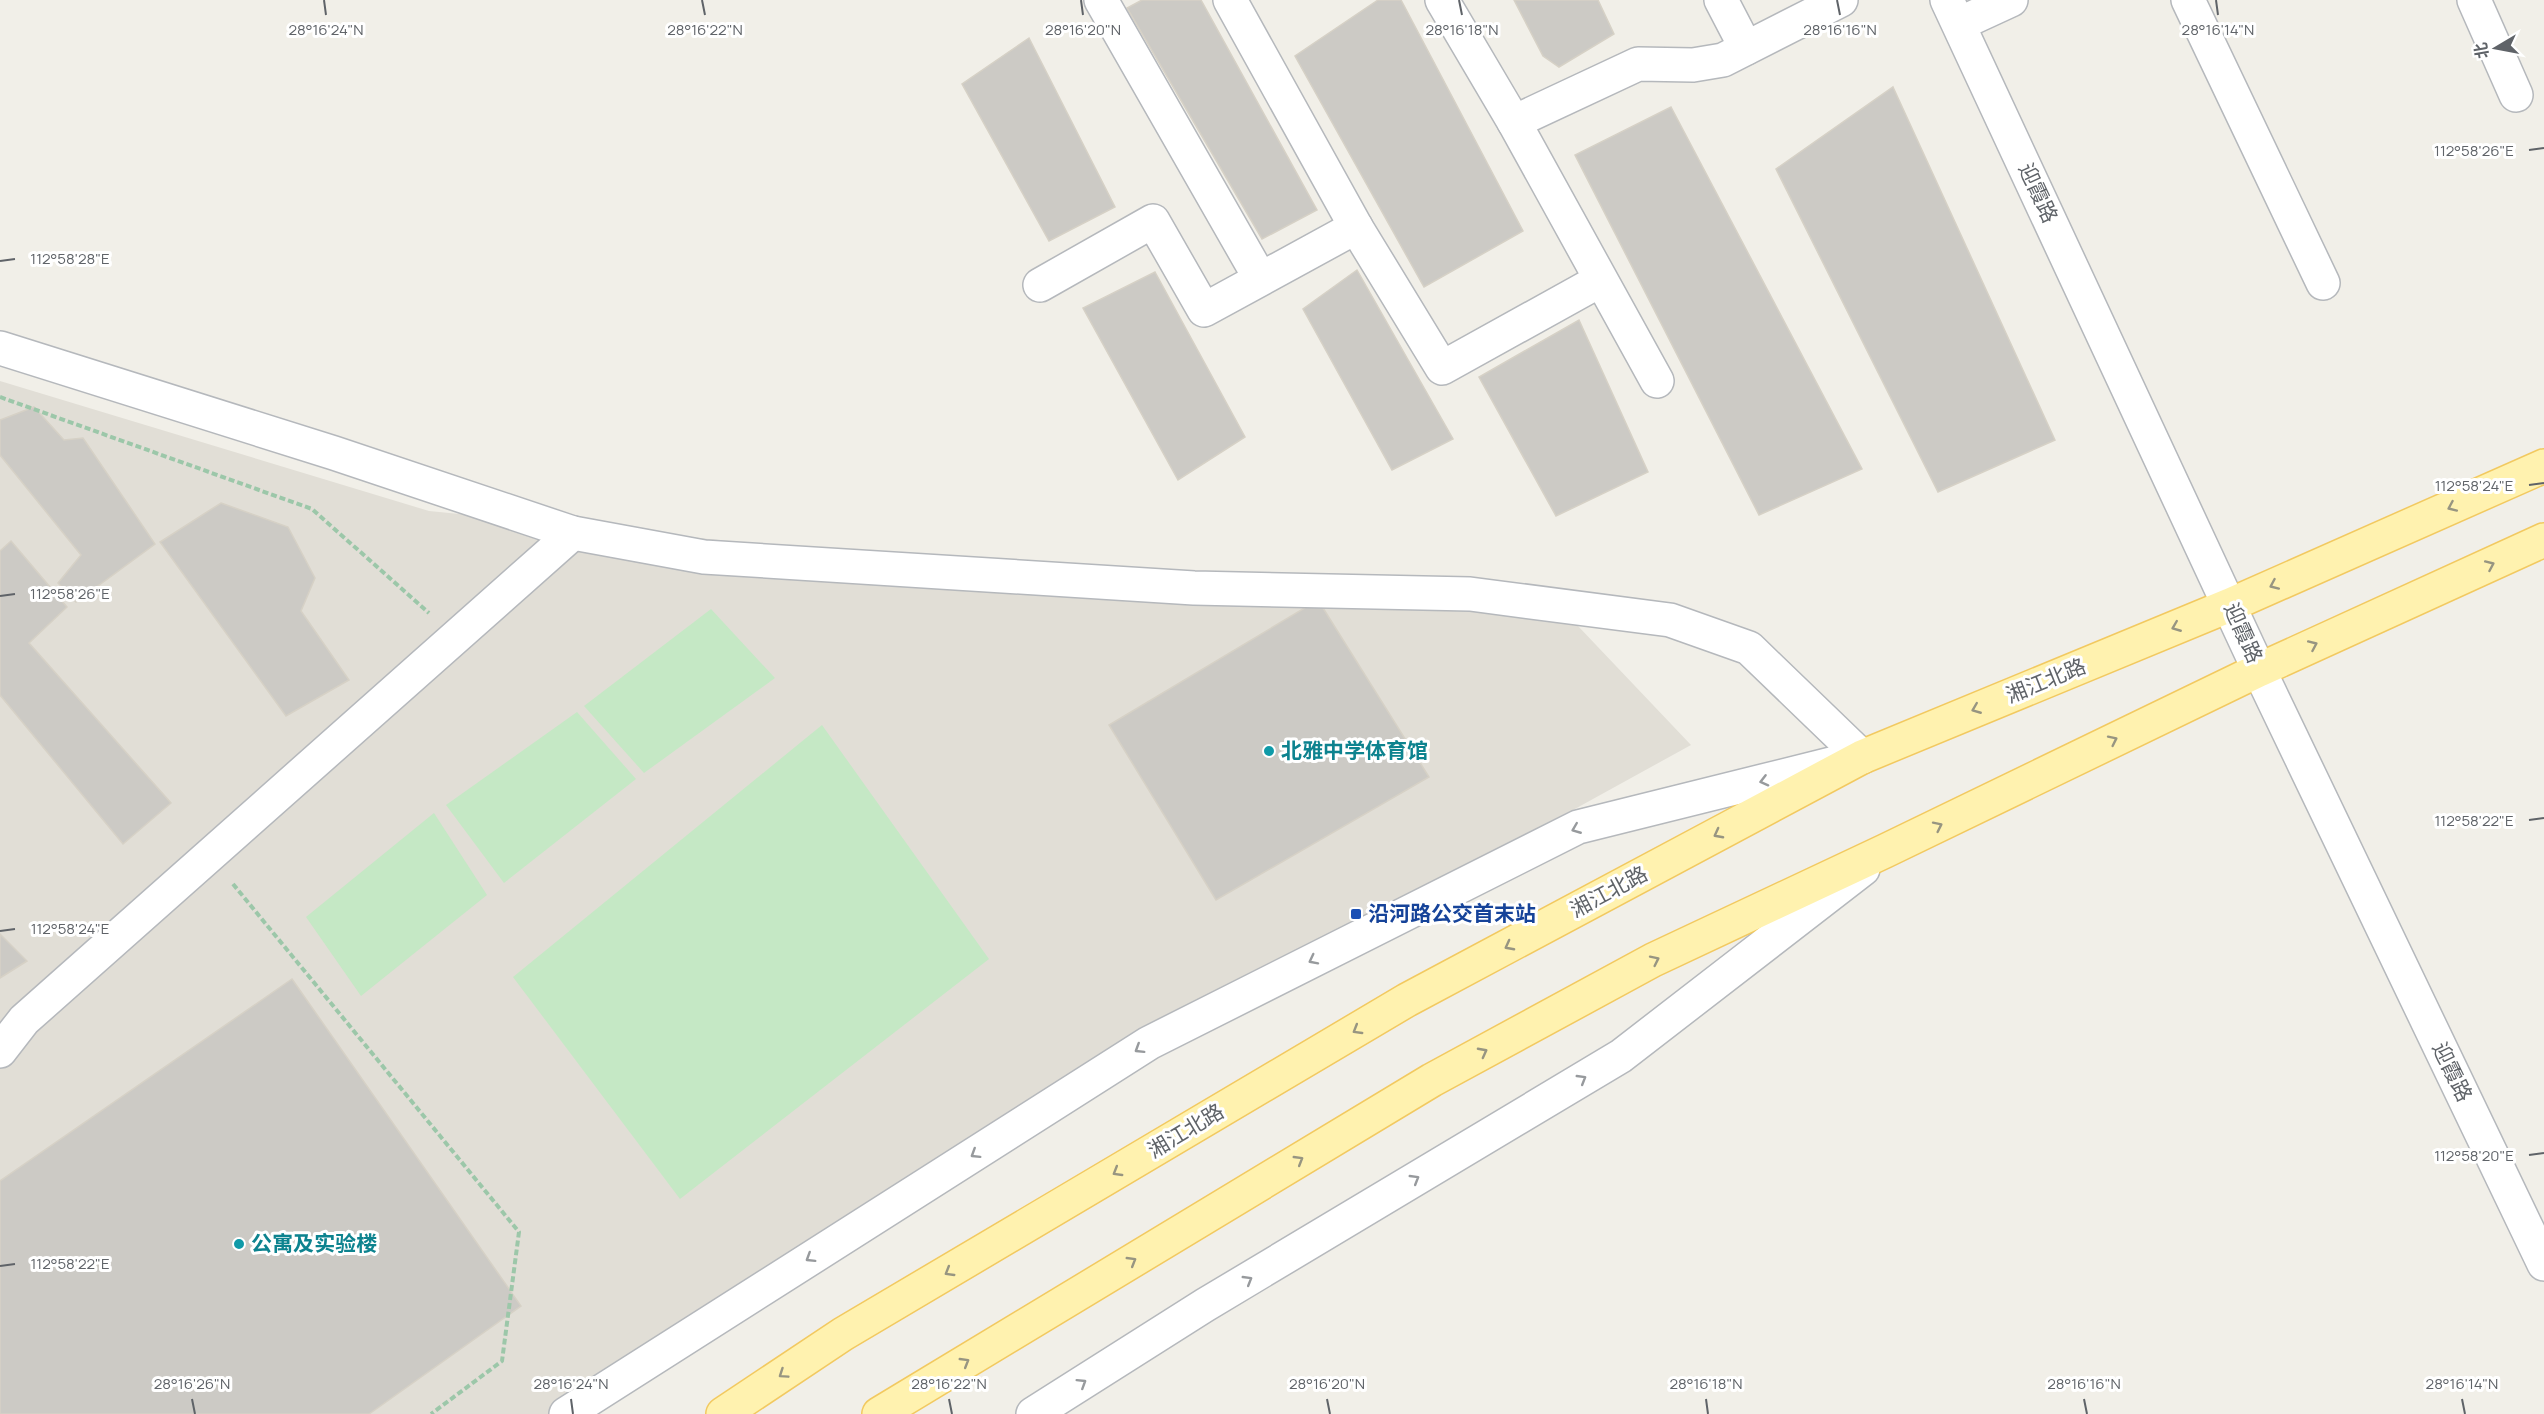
<svg xmlns="http://www.w3.org/2000/svg" width="2544" height="1414" font-family="Manrope,'Noto Sans SC',sans-serif">
<style>
.education{fill:#e1ded6}
.green{fill:#c5e8c5}
.building{fill:#cccac5;stroke:#d6d1c6;stroke-width:1.5}
.lines{fill:none;stroke-linecap:round;stroke-linejoin:round}
.minor-casing{stroke:#b5b8bc;stroke-width:36}
.tertiary-casing{stroke:#b5b8bc;stroke-width:36}
.primary-casing{stroke:#f2c960;stroke-width:36}
.path{stroke:#9cc7a9;stroke-width:4;stroke-dasharray:6 3;stroke-linecap:butt}
.minor{stroke:#fff;stroke-width:33}
.tertiary{stroke:#fff;stroke-width:33}
.primary{stroke:#fff2af;stroke-width:33}
.oneway{stroke:#979581}
.oneway2{stroke:#979a9d}
.ticks{fill:none;stroke:#5f6368;stroke-width:2}
.culture-dot{fill:#0f9aa8;stroke:#fff;stroke-width:2}
.transit-dot{fill:#1a4fb4;stroke:#fff;stroke-width:2}
.labels{text-anchor:middle;stroke-width:6;stroke-linejoin:round;paint-order:stroke}
.street-label{font-size:21px;fill:#5f6368;stroke:#fff}
.culture-label{font-size:21px;font-weight:bold;fill:#0d838f;stroke:#fff;text-anchor:start}
.transit-label{font-size:21px;font-weight:bold;fill:#164399;stroke:#fff;text-anchor:start}
.ticks-label{font-size:15px;text-anchor:middle;fill:#5f6368;stroke:#fff;stroke-width:6;stroke-linejoin:round;paint-order:stroke}
</style>
<rect width="100%" height="100%" fill="#f1efe8"/>
<polygon class="education" points="0,381 429,511 1318,600 1559,606 1691,745 957,1149 552,1414 0,1414"/>
<g class="green">
<polygon points="711,609 775,678 644,773 584,706"/>
<polygon points="577,712 636,779 504,883 446,805"/>
<polygon points="822,725 989,959 680,1199 513,977"/>
<polygon points="434,813 487,895 361,996 306,917"/>
</g>
<g class="building">
<polygon points="1142,0 1201,0 1317,210 1262,239 1127,8"/>
<polygon points="1378,0 1401,0 1523,231 1424,287 1295,56"/>
<polygon points="1514,0 1598,0 1614,34 1559,67 1543,56"/>
<polygon points="1029,38 1115,207 1049,241 962,84"/>
<polygon points="1893,87 2055,440 1938,492 1776,169"/>
<polygon points="1671,107 1862,469 1759,515 1575,155"/>
<polygon points="1357,270 1453,439 1392,470 1303,309"/>
<polygon points="1155,272 1245,437 1178,480 1083,308"/>
<polygon points="1579,320 1648,472 1556,516 1479,377"/>
<polygon points="34,407 64,440 83,438 155,544 76,602 58,583 81,555 0,455 0,420"/>
<polygon points="221,503 288,527 315,578 301,611 349,680 286,716 160,542"/>
<polygon points="11,541 67,607 29,643 171,803 123,844 0,695 0,551"/>
<polygon points="1318,600 1429,777 1216,900 1109,725"/>
<polygon points="0,934 27,961 0,978"/>
<polygon points="292,979 521,1306 369,1414 0,1414 0,1181"/>
</g>
<g class="lines">
<defs>
<g id="minor">
<polyline points="1101,0 1260,278"/>
<polyline points="1230,0 1356,227 1442,368 1599,281"/>
<polyline points="1442,0 1514,122 1657,381"/>
<polyline points="1721,0 1746,48"/>
<polyline points="2188,0 2323,283"/>
<polyline points="2474,0 2516,95"/>
<polyline points="1959,24 2011,0"/>
<polyline points="1514,122 1638,64 1693,65 1723,60 1841,0"/>
<polyline points="1040,285 1153,221 1204,310 1356,227"/>
<polyline points="0,348 334,453 573,533 704,557 1194,588 1470,594 1670,620 1749,648 1862,757"/>
<polyline points="0,1051 24,1020 573,533"/>
<polyline points="566,1414 1149,1043 1578,827 1843,761"/>
<polyline points="1033,1414 1205,1305 1621,1056 1863,869"/>
</g>
<polyline id="tertiary" points="1947,0 2259,670 2544,1264"/>
<g id="primary">
<polyline points="723,1414 843,1334 1407,1000 1862,757 2230,605 2544,466"/>
<polyline points="879,1414 1432,1080 1653,960 1885,851 2259,670 2544,540"/>
</g>
</defs>
<use href="#minor" class="minor-casing"/>
<use href="#tertiary" class="tertiary-casing"/>
<use href="#primary" class="primary-casing"/>
<g class="path">
<polyline points="0,397 312,509 429,613"/>
<polyline points="233,884 519,1232 502,1361 431,1414"/>
</g>
<use href="#minor" class="minor"/>
<use href="#tertiary" class="tertiary"/>
<use href="#primary" class="primary"/>
</g>
<defs><path id="oneway-chevron" d="M-2-3.5L2.5 0L-2 3.5" fill="none" stroke-width="1.6" stroke-linecap="round" stroke-linejoin="round" transform="scale(1.5)"/></defs>
<g class="oneway">
<use href="#oneway-chevron" transform="translate(2452 507) rotate(156)"/>
<use href="#oneway-chevron" transform="translate(2490 565) rotate(-24)"/>
<use href="#oneway-chevron" transform="translate(2274 585) rotate(156)"/>
<use href="#oneway-chevron" transform="translate(2176 627) rotate(158)"/>
<use href="#oneway-chevron" transform="translate(2313 645) rotate(-24)"/>
<use href="#oneway-chevron" transform="translate(1976 709) rotate(158)"/>
<use href="#oneway-chevron" transform="translate(2113 740) rotate(-26)"/>
<use href="#oneway-chevron" transform="translate(1938 826) rotate(-26)"/>
<use href="#oneway-chevron" transform="translate(1718 834) rotate(152)"/>
<use href="#oneway-chevron" transform="translate(1509 946) rotate(152)"/>
<use href="#oneway-chevron" transform="translate(1655 960) rotate(-26)"/>
<use href="#oneway-chevron" transform="translate(1357 1030) rotate(149)"/>
<use href="#oneway-chevron" transform="translate(1483 1052) rotate(-28)"/>
<use href="#oneway-chevron" transform="translate(1299 1160) rotate(-31)"/>
<use href="#oneway-chevron" transform="translate(1117 1172) rotate(149)"/>
<use href="#oneway-chevron" transform="translate(1132 1261) rotate(-31)"/>
<use href="#oneway-chevron" transform="translate(949 1272) rotate(149)"/>
<use href="#oneway-chevron" transform="translate(965 1362) rotate(-31)"/>
<use href="#oneway-chevron" transform="translate(783 1374) rotate(146)"/>
</g>
<g class="oneway2">
<use href="#oneway-chevron" transform="translate(1764 781) rotate(166)"/>
<use href="#oneway-chevron" transform="translate(1576 829) rotate(158)"/>
<use href="#oneway-chevron" transform="translate(1313 960) rotate(153)"/>
<use href="#oneway-chevron" transform="translate(1139 1049) rotate(148)"/>
<use href="#oneway-chevron" transform="translate(1582 1079) rotate(-31)"/>
<use href="#oneway-chevron" transform="translate(975 1154) rotate(148)"/>
<use href="#oneway-chevron" transform="translate(1415 1179) rotate(-31)"/>
<use href="#oneway-chevron" transform="translate(810 1258) rotate(148)"/>
<use href="#oneway-chevron" transform="translate(1248 1280) rotate(-31)"/>
<use href="#oneway-chevron" transform="translate(1082 1383) rotate(-32)"/>
</g>
<path class="ticks" d="M324 0 326 15M702 0 705 15M1081 0 1083 15M1459 0 1462 15M1837 0 1840 15M2216 0 2218 15M2529 150 2544 148M0 261 15 259M2529 485 2544 483M0 596 15 594M2529 820 2544 818M0 931 15 929M2529 1155 2544 1153M0 1266 15 1264M192 1399 195 1414M571 1399 573 1414M949 1399 952 1414M1327 1399 1330 1414M1706 1399 1708 1414M2084 1399 2087 1414M2462 1399 2465 1414"/>
<g class="culture-dot">
<circle cx="1269" cy="751" r="6"/>
<circle cx="239" cy="1244" r="6"/>
</g>
<rect class="transit-dot" x="1350" y="908" width="12" height="12" rx="3"/>
<g class="labels">
<g class="street-label">
<text transform="translate(2038 193) rotate(65)" y="7">迎霞路</text>
<text transform="translate(2243 633) rotate(66)" y="7">迎霞路</text>
<text transform="translate(2046 681) rotate(-22)" y="7">湘江北路</text>
<text transform="translate(1609 892) rotate(-28)" y="7">湘江北路</text>
<text transform="translate(2452 1072) rotate(64)" y="7">迎霞路</text>
<text transform="translate(1186 1131) rotate(-31)" y="7">湘江北路</text>
</g>
<g class="culture-label">
<text x="1281" y="758">北雅中学体育馆</text>
<text x="251" y="1251">公寓及实验楼</text>
</g>
<g class="transit-label">
<text x="1368" y="921">沿河路公交首末站</text>
</g>
</g>
<g class="ticks-label">
<text x="326" y="35">28°16'24"N</text>
<text x="705" y="35">28°16'22"N</text>
<text x="1083" y="35">28°16'20"N</text>
<text x="1462" y="35">28°16'18"N</text>
<text x="1840" y="35">28°16'16"N</text>
<text x="2218" y="35">28°16'14"N</text>
<text x="2474" y="156">112°58'26"E</text>
<text x="70" y="264">112°58'28"E</text>
<text x="2474" y="491">112°58'24"E</text>
<text x="70" y="599">112°58'26"E</text>
<text x="2474" y="826">112°58'22"E</text>
<text x="70" y="934">112°58'24"E</text>
<text x="2474" y="1161">112°58'20"E</text>
<text x="70" y="1269">112°58'22"E</text>
<text x="192" y="1389">28°16'26"N</text>
<text x="571" y="1389">28°16'24"N</text>
<text x="949" y="1389">28°16'22"N</text>
<text x="1327" y="1389">28°16'20"N</text>
<text x="1706" y="1389">28°16'18"N</text>
<text x="2084" y="1389">28°16'16"N</text>
<text x="2462" y="1389">28°16'14"N</text>
</g>
<g transform="translate(2496 48) rotate(260)" stroke="#ffffff" stroke-width="4.5" paint-order="stroke">
<path d="M0-4.5L10 22L0 15L-10 22Z" fill="#5f6368"/>
<text y="-9" font-size="16" font-weight="bold" text-anchor="middle" fill="#5f6368">北</text>
</g>
</svg>
